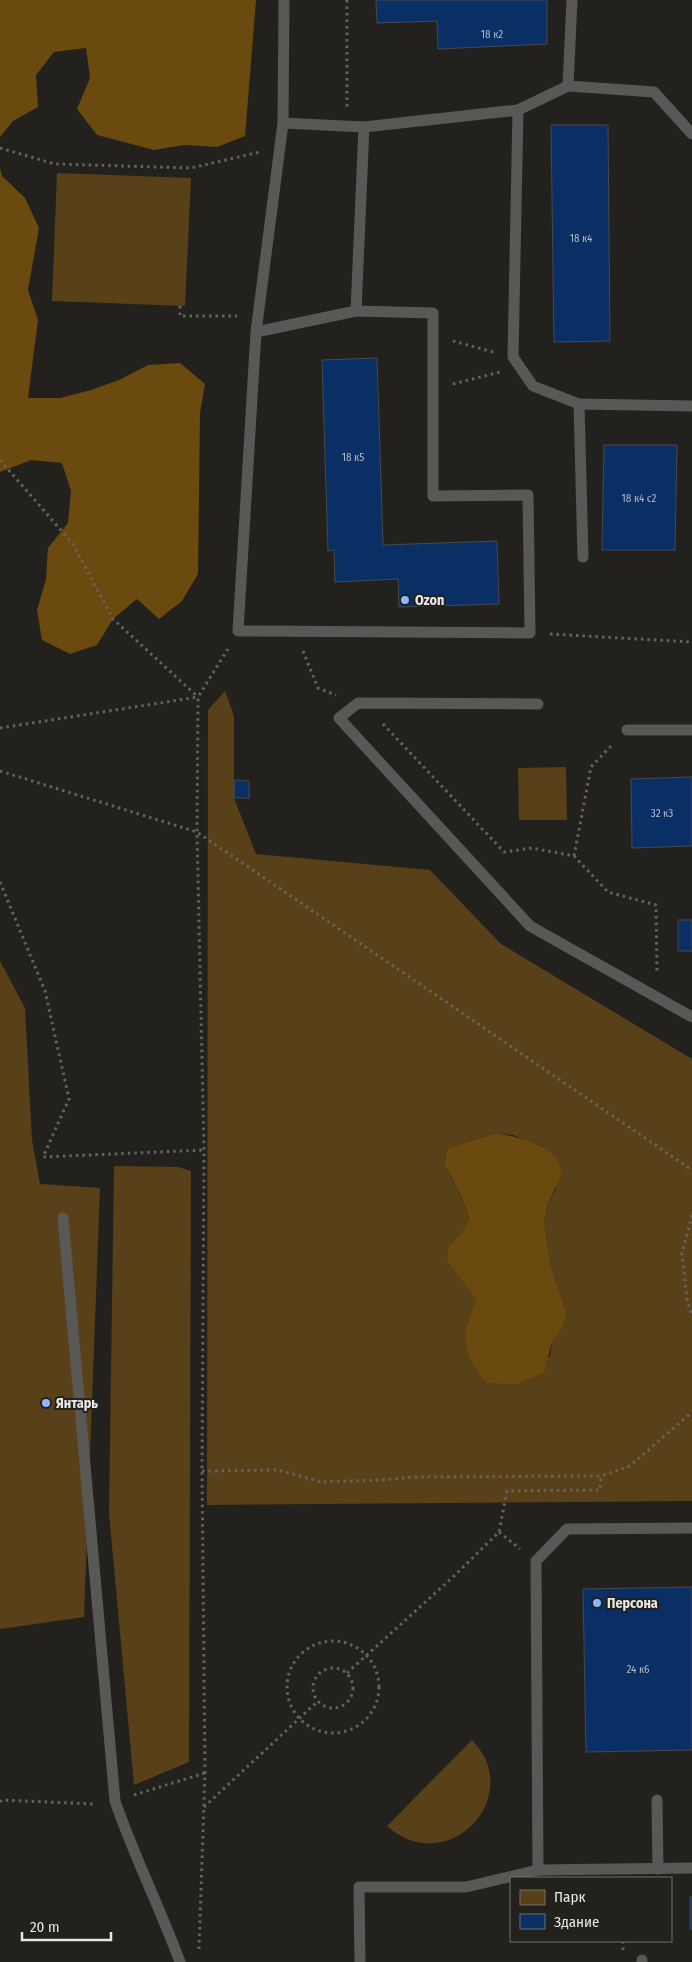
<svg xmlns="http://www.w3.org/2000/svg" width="692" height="1962" font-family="'Fira Sans Condensed',sans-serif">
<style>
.green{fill:#584018;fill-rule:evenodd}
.forest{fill:#6a4a0e}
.building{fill:#092f65;stroke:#474a4d}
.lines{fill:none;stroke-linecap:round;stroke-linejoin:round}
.path{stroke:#65635f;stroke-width:3;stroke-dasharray:2.5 4;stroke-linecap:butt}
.lane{stroke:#595856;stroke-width:11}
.poi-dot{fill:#8cb9fc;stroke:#23211d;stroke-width:2}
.labels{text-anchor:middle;stroke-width:4;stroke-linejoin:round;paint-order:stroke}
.number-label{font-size:11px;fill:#b1b9c5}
.poi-label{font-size:14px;font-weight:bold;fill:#e9e7e5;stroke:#23211d;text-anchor:start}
</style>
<rect width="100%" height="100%" fill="#23211d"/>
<g class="green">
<polygon points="57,173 191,178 185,306 52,301"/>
<path d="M225 691 234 716V798L256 854 430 870 501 944 692 1059V1501L207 1505 208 710ZM496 1133 513 1135 542 1147 556 1189 548 1204 544 1220 551 1267 567 1314 562 1329 552 1342 550 1357 467 1328 473 1314 476 1299 467 1285 449 1245 461 1233 469 1219C464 1198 454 1183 444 1164L448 1148Z"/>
<polygon points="566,767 567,820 519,820 518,768"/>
<polygon points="0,961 25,1008 32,1140 40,1184 100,1188 84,1617 0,1629"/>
<polygon points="114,1166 178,1167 191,1171 189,1762 134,1785 109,1513"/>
<path d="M472 1740C479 1748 485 1756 488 1766 501 1810 458 1854 413 1841 403 1838 395 1833 387 1826Z"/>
</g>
<g class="forest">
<polygon points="0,0 256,0 245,136 217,147 184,145 154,150 97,135 77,109 90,78 86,48 54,52 36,75 38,107 13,121 0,137"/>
<polygon points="0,168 2,176 25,198 39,228 28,290 38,320 28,398 60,398 91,390 119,380 148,365 180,363 205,384 200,413 198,574 182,601 159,619 137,599 113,619 97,645 70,654 42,640 37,610 46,579 48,548 68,523 71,491 62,463 31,460 0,472"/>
<path d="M496 1133C515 1136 540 1142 554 1156 558 1159 560 1168 562 1173L548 1204 544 1220 551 1267 567 1314 562 1329 552 1342 544 1373 516 1384 487 1383C474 1368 462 1350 466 1329 469 1319 473 1310 476 1299L447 1260 449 1245 461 1233 469 1219C464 1198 454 1182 444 1164L448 1148Z"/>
</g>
<g class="building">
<polygon points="376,0 547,0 547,44 438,49 437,21 377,23"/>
<polygon points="551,125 608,125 610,341 554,342"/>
<polygon points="377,358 383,545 497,541 499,604 399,607 398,579 335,582 334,550 328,551 322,360"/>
<polygon points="604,445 677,445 675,550 602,550"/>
<polygon points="692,777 692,846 632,848 631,779"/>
<polygon points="235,780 249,781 249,798 234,798"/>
<rect x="678" y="920" width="14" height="31"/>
<polygon points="692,1587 692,1750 586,1752 583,1589"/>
<rect x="690" y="1897" width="2" height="32"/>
</g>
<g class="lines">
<g class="path">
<polyline points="347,0 347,107"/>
<polyline points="0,148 55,164 191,168 260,152"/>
<polyline points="180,306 180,316 237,316"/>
<polyline points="453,341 493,352"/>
<polyline points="453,384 500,372"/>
<polyline points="0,460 73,544 113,619 198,697"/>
<polyline points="550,634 692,642"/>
<polyline points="303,651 318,688 336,695"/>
<polyline points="383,724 504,852 532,848 574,856 608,892 656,905 657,973"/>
<polyline points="0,728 198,697"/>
<polyline points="0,771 197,832 692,1170"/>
<polyline points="574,856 591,767 612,745"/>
<polyline points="0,882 45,991 69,1099 43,1157 204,1150"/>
<polyline points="692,1215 682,1254 687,1299 692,1316"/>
<polyline points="202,1471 278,1470 321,1482 382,1480 414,1477 601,1476 630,1466 692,1412"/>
<polyline points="499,1532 520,1549"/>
<circle cx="333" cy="1687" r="46"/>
<circle cx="333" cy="1688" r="20"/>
<polyline points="347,1673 453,1577 499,1532 507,1491 600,1490 601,1476"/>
<polyline points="134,1795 205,1773"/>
<polyline points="0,1802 2,1800 94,1804"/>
<polyline points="204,1807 317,1702"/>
<polyline points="623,1941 623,1950"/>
<polyline points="199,1949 205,1773 202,1471 204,1150 197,832 198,697 228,649"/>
</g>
<g class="lane">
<polyline points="572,0 568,86 654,92 692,134"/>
<polyline points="518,110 513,357 533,386 579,404"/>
<polyline points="283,123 364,127 518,110 568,86"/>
<polyline points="356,311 364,127"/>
<polyline points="256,332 356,311 433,313 433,496 528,495 530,633 238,631 256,332 283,123 284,0"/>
<polyline points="583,557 579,404 692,406"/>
<polyline points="538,704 358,703 339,718 530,926 692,1017"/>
<polyline points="627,730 692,730"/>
<path d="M63 1218 115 1801C134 1856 160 1908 180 1962"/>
<polyline points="657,1800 658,1869"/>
<polyline points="538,1870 536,1561 567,1529 692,1528"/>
<polyline points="642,1960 642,1962"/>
<polyline points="360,1962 359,1887 466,1887 538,1870 692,1868"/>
</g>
</g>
<g class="poi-dot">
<circle cx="405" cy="600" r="5"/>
<circle cx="46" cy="1403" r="5"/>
<circle cx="597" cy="1603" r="5"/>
</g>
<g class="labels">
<g class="number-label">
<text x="492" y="38">18 к2</text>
<text x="581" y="242">18 к4</text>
<text x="353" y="461">18 к5</text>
<text x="639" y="502">18 к4 с2</text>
<text x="662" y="817">32 к3</text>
<text x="638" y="1673">24 к6</text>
</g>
<g class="poi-label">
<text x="415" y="605">Ozon</text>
<text x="56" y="1408">Янтарь</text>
<text x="607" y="1608">Персона</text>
</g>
</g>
<rect x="510" y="1877" width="162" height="65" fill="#23211d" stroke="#72706d"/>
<rect x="520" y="1890" width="25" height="15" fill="#584018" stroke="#72706d"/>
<text x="554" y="1902" font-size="15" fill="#e9e7e5">Парк</text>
<rect x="520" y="1914" width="25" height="15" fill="#092f65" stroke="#72706d"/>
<text x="554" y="1927" font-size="15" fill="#e9e7e5">Здание</text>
<path d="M22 1932v8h89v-8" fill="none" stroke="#e9e7e5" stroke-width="2.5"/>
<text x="30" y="1932" font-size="15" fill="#e9e7e5" stroke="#23211d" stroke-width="4" paint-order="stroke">20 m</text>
</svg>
